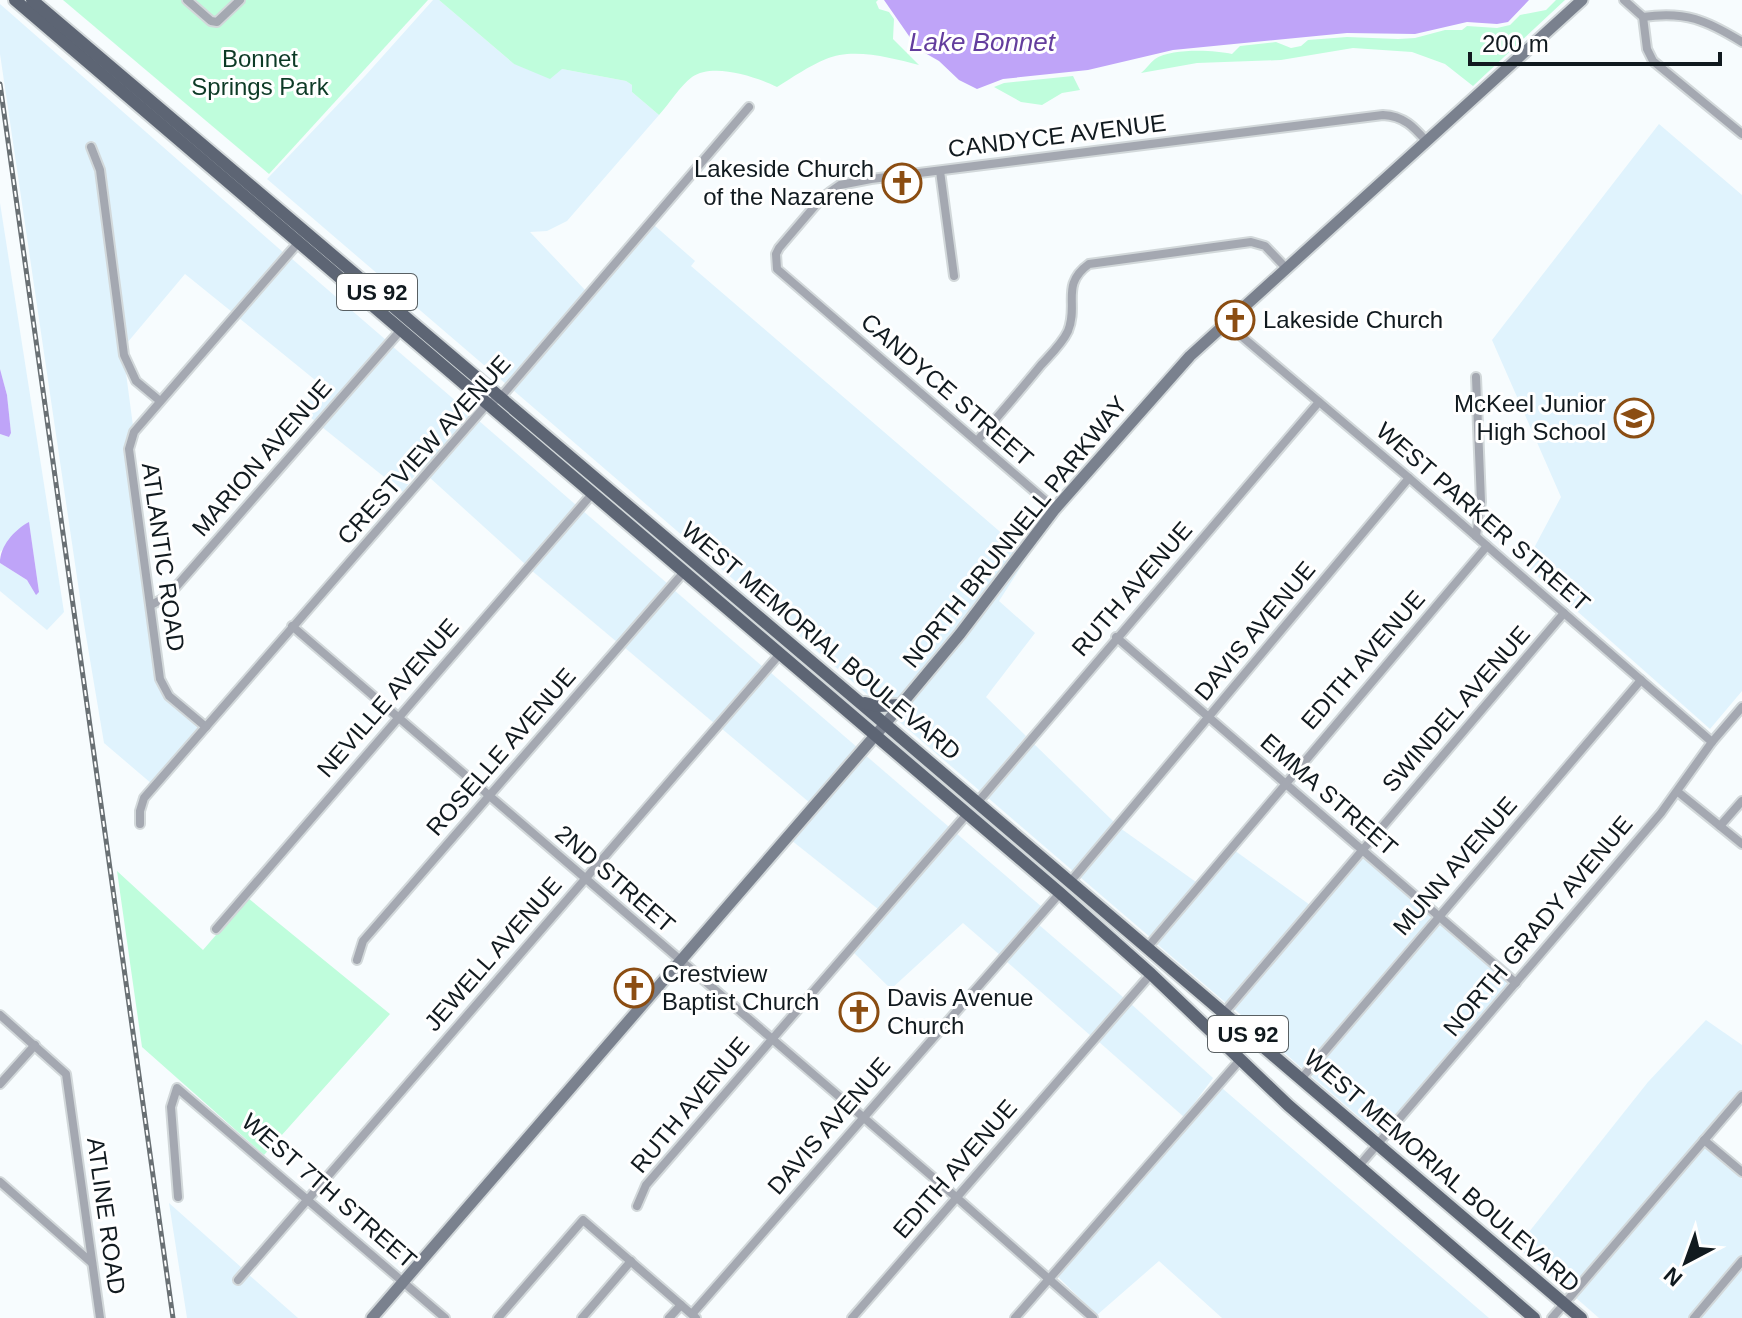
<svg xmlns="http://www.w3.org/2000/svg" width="1742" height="1318" font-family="Helvetica,sans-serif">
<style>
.built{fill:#e0f3fd}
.green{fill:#bffddc}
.water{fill:#bfa4f8}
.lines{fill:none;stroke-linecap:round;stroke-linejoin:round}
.street-casing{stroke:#d2d8da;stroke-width:12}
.secondary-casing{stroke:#d2d8da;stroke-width:15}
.primary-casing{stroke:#d2d8da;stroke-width:16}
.street{stroke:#a4a8b1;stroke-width:8}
.secondary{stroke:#7a818e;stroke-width:11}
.primary{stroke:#5d6574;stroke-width:12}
.rail-casing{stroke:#697074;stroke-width:5}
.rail{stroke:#fff;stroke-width:2;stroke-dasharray:6;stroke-linecap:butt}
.labels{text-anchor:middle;stroke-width:6;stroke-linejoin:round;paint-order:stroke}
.shield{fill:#fff;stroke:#585f62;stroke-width:2}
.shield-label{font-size:22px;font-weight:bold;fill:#111a1f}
.park-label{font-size:24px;fill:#0d3a26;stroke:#fff}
.street-label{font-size:24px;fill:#111a1f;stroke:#fff}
.poi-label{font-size:24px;fill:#111a1f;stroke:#fff;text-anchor:start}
.water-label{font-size:26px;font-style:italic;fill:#633d9d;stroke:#fff}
</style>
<rect width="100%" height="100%" fill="#f7fcfe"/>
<g class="built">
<polygon points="433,0 439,0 514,64 562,69 626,81 632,85 632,92 659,115 567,221 547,231 530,232 586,291 506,384 267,179 365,76"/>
<polygon points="0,4 284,253 232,312 185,274 127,343 104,169 94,141 86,145 95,171 116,332 119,356 126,373 133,426 126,438 124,451 155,680 166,699 200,728 152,784 104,743 83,618 0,54"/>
<polygon points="1659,124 1742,195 1742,691 1710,729 1525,565 1561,497 1492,340"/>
<polygon points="0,203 64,612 47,630 0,591 0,563 27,580 39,592 29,523 0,552 0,434 9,437 11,433 7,395 0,369"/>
<polygon points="654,225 695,261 691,266 1019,548 899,701 875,701 513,390"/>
<polygon points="291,258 386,340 315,421 302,411 320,384 239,318"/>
<polygon points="392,346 472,415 422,471 419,469 403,492 322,427"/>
<polygon points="478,420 576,505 525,564 429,477"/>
<polygon points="583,511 668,584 617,642 531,570"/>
<polygon points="1025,554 1028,556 999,601 1035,633 986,697 1026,736 980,791 896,719"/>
<polygon points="674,590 763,667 714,723 624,647"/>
<polygon points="770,672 858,748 810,803 721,728"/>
<polygon points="1032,742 1114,822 1073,871 987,797"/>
<polygon points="864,754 949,827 878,909 791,840"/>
<polygon points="1120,828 1196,882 1150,937 1080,877"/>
<polygon points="956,833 1042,907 1000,955 963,923 891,989 853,952"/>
<polygon points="1234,850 1310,905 1226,1003 1156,943"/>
<polygon points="1362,856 1432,917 1303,1069 1233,1008"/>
<polygon points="1438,923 1510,984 1379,1134 1310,1075"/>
<polygon points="1038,924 1124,998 1091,1036 1006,961"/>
<polygon points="1130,1003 1213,1078 1184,1117 1098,1041"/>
<polygon points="1706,1020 1742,1045 1742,1090 1568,1291 1517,1247 1648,1082"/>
<polygon points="1222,1088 1375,1220 1489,1318 1222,1318 1159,1261 1097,1315 1057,1276"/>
<polygon points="1704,1146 1742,1179 1742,1255 1688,1318 1599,1318 1575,1297"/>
<polygon points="169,1203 242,1268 232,1281 238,1286 248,1274 298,1318 187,1318"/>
<polygon points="1742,1268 1742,1318 1700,1318"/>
</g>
<g class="green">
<polygon points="63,0 428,0 269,174"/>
<path d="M439 0H878L876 2 879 9 889 12 894 19 893 39 919 65C893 58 852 47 826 59 809 66 793 77 777 87 757 77 713 62 692 77 680 86 669 104 659 115L632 92V85L626 81 562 69 550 79 514 64Z"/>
<path d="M1556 0H1565L1473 86 1445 64 1412 52 1353 48 1281 60 1197 63 1141 73C1146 69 1150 63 1155 59 1172 48 1214 50 1232 54L1240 46 1276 42 1291 48 1301 46 1308 40 1347 37 1398 39 1415 38 1445 30H1462L1467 26 1497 28 1510 25 1520 15 1546 10Z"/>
<polygon points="1073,76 1080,90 1062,93 1042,105 1021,102 994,87 1004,83"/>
<polygon points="117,871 203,950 248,898 390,1014 264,1155 142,1047"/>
</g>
<g class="water">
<polygon points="884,0 1529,0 1508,22 1497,24 1467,22 1415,34 1347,33 1173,50 1088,70 1003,79 977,89 959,80 939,61 918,49"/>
<polygon points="0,369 7,395 11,433 9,437 0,434"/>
<path d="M29 522 39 592 36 595 27 580 0 563C0 546 14 530 29 522Z"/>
</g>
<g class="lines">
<defs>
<g id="street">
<polyline points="187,0 211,21 217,22 240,0"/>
<polyline points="1624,0 1643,17 1647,49 1653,61 1742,134"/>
<path d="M1643 17C1686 11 1706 20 1742 42"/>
<polyline points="91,147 100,170 124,355 136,381 160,401"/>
<polyline points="940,171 954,276"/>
<polyline points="1227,324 1409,478 1712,742"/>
<polyline points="1476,377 1481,502 1476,536"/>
<path d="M977 441C998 416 1020 391 1041 365 1050 355 1062 344 1068 331 1079 304 1060 285 1089 264L1251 242 1265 246 1287 269"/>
<path d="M1055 509 777 269 776 254 779 248 820 200 830 192 840 185 871 179 1383 115C1404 116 1414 127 1427 142"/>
<polyline points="151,605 168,596 400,331"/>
<polyline points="292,626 956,1197 1093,1318"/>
<polyline points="1116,637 1516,983"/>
<polyline points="206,727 169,696 160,679 129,449 134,432 298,243"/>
<polyline points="1678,792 1742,844"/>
<polyline points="977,803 1319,402"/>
<polyline points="140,824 140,811 144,798 487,404 500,398 749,107"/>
<polyline points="1720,826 1742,801"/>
<polyline points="1070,882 1409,478"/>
<polyline points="216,929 592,494"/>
<polyline points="1147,948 1487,546"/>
<polyline points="357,960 363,941 683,573"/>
<polyline points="1224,1013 1564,613"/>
<polyline points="0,1015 66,1074 100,1318"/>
<polyline points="1301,1079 1641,680"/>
<polyline points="0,1084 35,1045"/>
<polyline points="1704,1140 1742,1172"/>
<polyline points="1358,1167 1661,813 1712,742 1742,707"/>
<polyline points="0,1182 92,1263"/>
<polyline points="178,1197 171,1107 177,1088 445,1318"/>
<polyline points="637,1206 646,1185 967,814"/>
<polyline points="238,1280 779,655"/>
<polyline points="692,1314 1060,893"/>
<polyline points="498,1318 583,1220 696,1318"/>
<polyline points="582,1318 631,1261"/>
<polyline points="669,1318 681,1305"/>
<polyline points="852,1318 1151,974"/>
<polyline points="1015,1318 1240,1060"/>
<polyline points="1552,1318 1742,1096"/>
<polyline points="1694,1318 1742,1261"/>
</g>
<polyline id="secondary" points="372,1318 885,724 960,634 1055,509 1190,356 1582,0"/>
<g id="primary">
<polyline points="15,0 1060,893 1151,974 1288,1105 1534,1318"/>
<polyline points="32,0 885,724 1581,1318"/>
<polyline points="865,703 878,706 901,705"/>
</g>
</defs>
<use href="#street" class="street-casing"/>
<use href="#secondary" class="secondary-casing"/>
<use href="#primary" class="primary-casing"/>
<use href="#street" class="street"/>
<use href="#secondary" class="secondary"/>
<use href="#primary" class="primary"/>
<defs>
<polyline id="rail" points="0,84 173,1318"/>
</defs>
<use href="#rail" class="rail-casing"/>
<use href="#rail" class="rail"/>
</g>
<defs>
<symbol id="church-ring" viewBox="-11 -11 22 22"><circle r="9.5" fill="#fff" stroke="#8b4d12" stroke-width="1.5"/><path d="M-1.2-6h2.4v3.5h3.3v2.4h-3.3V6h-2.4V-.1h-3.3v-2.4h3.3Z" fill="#8b4d12"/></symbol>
<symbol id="school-ring" viewBox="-11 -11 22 22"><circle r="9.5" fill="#fff" stroke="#8b4d12" stroke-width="1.5"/><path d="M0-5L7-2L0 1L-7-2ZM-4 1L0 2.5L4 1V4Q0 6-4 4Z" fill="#8b4d12"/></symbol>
</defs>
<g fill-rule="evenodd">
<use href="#church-ring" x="880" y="161" width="44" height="44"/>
<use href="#church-ring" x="1213" y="298" width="44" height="44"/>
<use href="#school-ring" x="1612" y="396" width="44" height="44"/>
<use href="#church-ring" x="612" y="966" width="44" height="44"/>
<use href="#church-ring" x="837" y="990" width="44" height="44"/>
</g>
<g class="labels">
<g class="shield">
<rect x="337" y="274" width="80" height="36" rx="6"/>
<rect x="1208" y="1016" width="80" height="36" rx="6"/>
</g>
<g class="shield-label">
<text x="377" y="300">US 92</text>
<text x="1248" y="1042">US 92</text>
</g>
<g class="park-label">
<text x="260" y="67">Bonnet<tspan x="260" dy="28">Springs Park</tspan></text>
</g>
<g class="street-label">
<text transform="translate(1057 136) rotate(-7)" y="8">CANDYCE AVENUE</text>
<text transform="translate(947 390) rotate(41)" y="8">CANDYCE STREET</text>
<text transform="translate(424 450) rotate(-48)" y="8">CRESTVIEW AVENUE</text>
<text transform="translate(262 458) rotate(-49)" y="8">MARION AVENUE</text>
<text transform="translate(1483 517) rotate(41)" y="8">WEST PARKER STREET</text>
<text transform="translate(1015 532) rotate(-51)" y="8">NORTH BRUNNELL PARKWAY</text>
<text transform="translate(163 557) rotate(82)" y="8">ATLANTIC ROAD</text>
<text transform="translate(1132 589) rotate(-49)" y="8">RUTH AVENUE</text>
<text transform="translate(1255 631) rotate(-50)" y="8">DAVIS AVENUE</text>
<text transform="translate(821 641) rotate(40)" y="8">WEST MEMORIAL BOULEVARD</text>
<text transform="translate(1363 660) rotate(-49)" y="8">EDITH AVENUE</text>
<text transform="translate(388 698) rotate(-49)" y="8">NEVILLE AVENUE</text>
<text transform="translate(1456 709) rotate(-49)" y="8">SWINDEL AVENUE</text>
<text transform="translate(501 752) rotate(-49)" y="8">ROSELLE AVENUE</text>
<text transform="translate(1329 795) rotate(41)" y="8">EMMA STREET</text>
<text transform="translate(1455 866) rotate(-49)" y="8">MUNN AVENUE</text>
<text transform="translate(615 879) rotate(41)" y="8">2ND STREET</text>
<text transform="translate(1538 926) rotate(-50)" y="8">NORTH GRADY AVENUE</text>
<text transform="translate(493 954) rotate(-49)" y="8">JEWELL AVENUE</text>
<text transform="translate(690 1105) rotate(-50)" y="8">RUTH AVENUE</text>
<text transform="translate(829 1126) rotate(-49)" y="8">DAVIS AVENUE</text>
<text transform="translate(955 1169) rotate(-49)" y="8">EDITH AVENUE</text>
<text transform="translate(1442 1171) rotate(41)" y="8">WEST MEMORIAL BOULEVARD</text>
<text transform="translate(329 1191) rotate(41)" y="8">WEST 7TH STREET</text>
<text transform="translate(106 1216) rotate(82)" y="8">ATLINE ROAD</text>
</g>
<g class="poi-label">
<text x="874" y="177" text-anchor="end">Lakeside Church<tspan x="874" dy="28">of the Nazarene</tspan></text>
<text x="1263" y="328">Lakeside Church</text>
<text x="1606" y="412" text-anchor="end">McKeel Junior<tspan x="1606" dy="28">High School</tspan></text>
<text x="662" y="982">Crestview<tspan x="662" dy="28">Baptist Church</tspan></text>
<text x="887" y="1006">Davis Avenue<tspan x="887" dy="28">Church</tspan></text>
</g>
<g class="water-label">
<text x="982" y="51">Lake Bonnet</text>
</g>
</g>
<g transform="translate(1686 1262) rotate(221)" stroke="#ffffff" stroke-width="6" paint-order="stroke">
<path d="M0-6L14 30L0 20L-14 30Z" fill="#111a1f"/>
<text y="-12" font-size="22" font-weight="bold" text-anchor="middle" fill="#111a1f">N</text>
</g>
<path d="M1470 52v12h250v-12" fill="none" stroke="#111a1f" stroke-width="4"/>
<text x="1482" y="52" font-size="24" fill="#111a1f" stroke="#ffffff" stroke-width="6" paint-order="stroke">200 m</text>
</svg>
